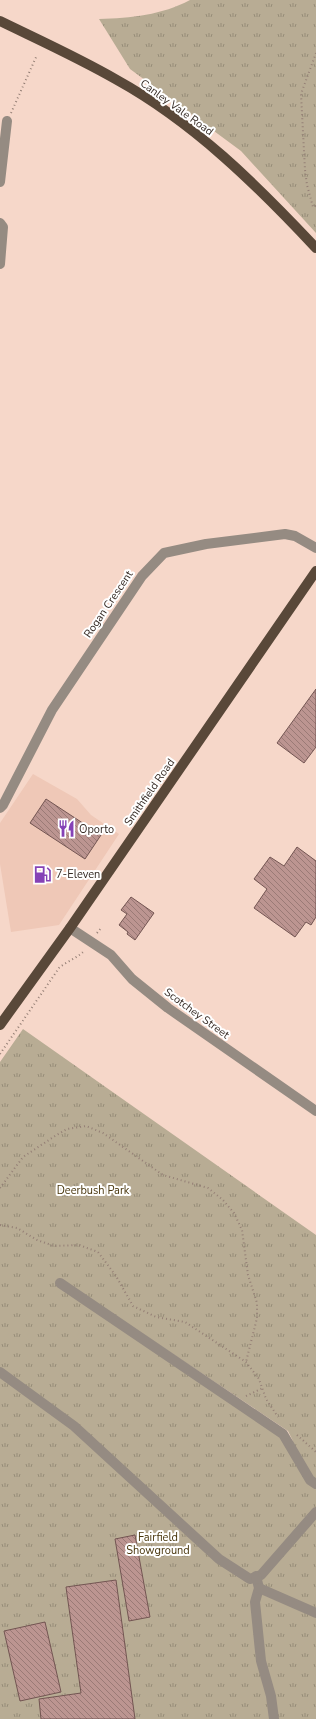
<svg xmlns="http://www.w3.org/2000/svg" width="316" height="1719" font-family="'Nunito Sans',sans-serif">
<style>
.built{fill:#efc8b7}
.park{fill:url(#park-tufts);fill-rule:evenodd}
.building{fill:url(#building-back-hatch);stroke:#735552}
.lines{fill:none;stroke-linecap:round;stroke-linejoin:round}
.path{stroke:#947f75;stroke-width:2;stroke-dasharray:1 3;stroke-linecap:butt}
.minor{stroke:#958b82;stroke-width:10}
.major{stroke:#594839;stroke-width:10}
.labels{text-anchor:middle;stroke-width:4;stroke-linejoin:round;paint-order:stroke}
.street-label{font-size:11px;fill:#342923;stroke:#fff}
.poi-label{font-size:11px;fill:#342923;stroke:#fff;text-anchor:start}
.park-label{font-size:11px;fill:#48350b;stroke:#fff}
</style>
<defs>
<pattern id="park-tufts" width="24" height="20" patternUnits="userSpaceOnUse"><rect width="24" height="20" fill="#b8ac94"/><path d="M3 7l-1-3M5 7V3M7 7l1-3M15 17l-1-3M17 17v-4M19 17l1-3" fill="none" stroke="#968c78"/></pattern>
<pattern id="building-back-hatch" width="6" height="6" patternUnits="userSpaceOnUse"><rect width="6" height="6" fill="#bc9591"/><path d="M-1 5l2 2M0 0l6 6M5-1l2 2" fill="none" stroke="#9a7a76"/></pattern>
</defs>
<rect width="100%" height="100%" fill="#f6d7c9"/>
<polygon class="built" points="33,774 77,799 91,815 119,834 59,925 11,932 0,864 0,823"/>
<g class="park">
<path d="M190 0H316V233L241 151 130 69 99 19C131 18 162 15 190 0Z"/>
<path d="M23 1029 316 1235V1719H0V1062ZM98 1304 288 1431 293 1441Z"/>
</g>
<g class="building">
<polygon points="316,689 316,747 304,763 277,743"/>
<polygon points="46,799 101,835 85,859 30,823"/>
<polygon points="297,847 316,861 316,917 311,925 306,922 295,937 254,908 267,889 254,879 270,857 284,866"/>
<polygon points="131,897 154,913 135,940 127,934 128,932 119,925 127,914 121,910"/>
<polygon points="135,1535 150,1617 129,1621 115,1539"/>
<polygon points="116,1580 135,1719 41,1719 39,1699 81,1693 66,1587"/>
<polygon points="45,1622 61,1692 20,1701 4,1631"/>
</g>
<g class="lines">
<g class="path">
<polyline points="316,53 301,94 305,170 307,185 313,207 316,206"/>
<polyline points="11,113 37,55"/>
<polyline points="97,933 102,927"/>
<path d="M0 1054 59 968C67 961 78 958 85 950"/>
<polyline points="0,1188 23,1157 55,1136 67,1129 86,1126 103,1133 163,1175 208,1188 223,1200 234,1213 242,1230 248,1275 257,1303 257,1318 246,1362"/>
<polyline points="0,1225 17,1228 37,1240 54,1246 79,1245 98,1252 116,1276 133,1306 156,1317 185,1322 246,1362 259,1379 266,1399 278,1417"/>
<polyline points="246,1396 263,1388"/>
<polyline points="297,1435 316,1452"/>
</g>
<g class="minor">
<polyline points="0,182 7,121"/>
<polyline points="0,223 3,227 0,264"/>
<polyline points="0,808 3,805 52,710 142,576 164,553 206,544 285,534 295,536 316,548"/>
<polyline points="70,928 111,955 132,979 168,1008 316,1111"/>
<polyline points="60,1283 283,1434 310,1480 316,1484"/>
<polyline points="0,1372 74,1426 219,1559 250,1579 261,1575 316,1512"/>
<polyline points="256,1576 259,1588 255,1602 261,1661 271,1696 274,1719"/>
<polyline points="259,1588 316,1613"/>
</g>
<g class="major">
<path d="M0 21C39 40 79 58 117 80 193 122 257 185 316 248"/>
<polyline points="0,1025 70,928 316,571"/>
</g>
</g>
<defs>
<symbol id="restaurant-bare" viewBox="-9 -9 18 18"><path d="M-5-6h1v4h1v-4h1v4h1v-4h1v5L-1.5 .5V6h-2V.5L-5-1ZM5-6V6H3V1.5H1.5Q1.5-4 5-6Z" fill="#8542b6" stroke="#fff" stroke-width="2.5" paint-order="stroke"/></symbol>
<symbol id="fuel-bare" viewBox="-9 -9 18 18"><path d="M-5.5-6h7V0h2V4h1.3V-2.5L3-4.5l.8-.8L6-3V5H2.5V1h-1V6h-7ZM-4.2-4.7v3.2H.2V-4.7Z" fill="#8542b6" stroke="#fff" stroke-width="2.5" paint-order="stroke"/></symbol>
</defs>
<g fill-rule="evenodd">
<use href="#restaurant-bare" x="54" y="816" width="25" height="25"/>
<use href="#fuel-bare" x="30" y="862" width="25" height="25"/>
</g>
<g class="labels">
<g class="street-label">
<text transform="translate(177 107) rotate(36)" y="4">Canley Vale Road</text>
<text transform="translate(108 604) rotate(-56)" y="4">Rogan Crescent</text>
<text transform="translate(149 792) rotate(-55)" y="4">Smithfield Road</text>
<text transform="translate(197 1013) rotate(36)" y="4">Scotchey Street</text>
</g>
<g class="poi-label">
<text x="79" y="833">Oporto</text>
<text x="56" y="878">7-Eleven</text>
</g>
<g class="park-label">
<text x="93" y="1194">Deerbush Park</text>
<text x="158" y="1541">Fairfield<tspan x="158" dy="13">Showground</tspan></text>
</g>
</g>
</svg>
